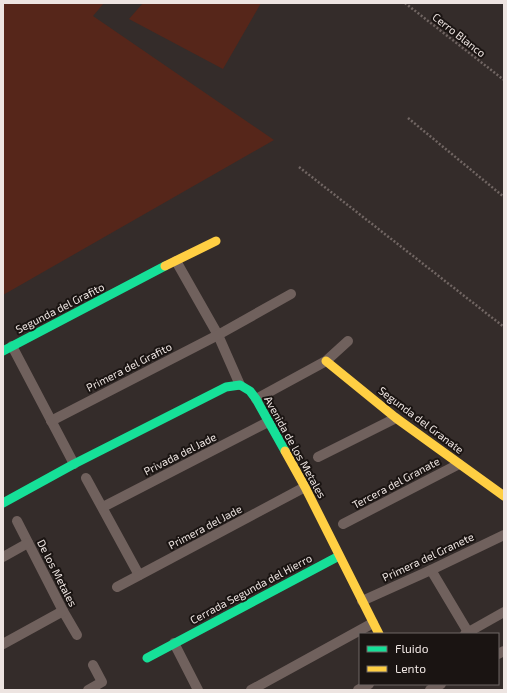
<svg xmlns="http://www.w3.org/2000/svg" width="507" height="693" font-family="'Exo 2',sans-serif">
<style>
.green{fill:#56261a}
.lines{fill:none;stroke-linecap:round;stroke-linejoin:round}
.path{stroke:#716663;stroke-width:2.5;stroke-dasharray:2 2;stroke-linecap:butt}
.street{stroke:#70615d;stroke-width:10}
.fast{stroke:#16e098;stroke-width:9}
.slow{stroke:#ffcf43;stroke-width:9}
.labels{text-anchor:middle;stroke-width:4;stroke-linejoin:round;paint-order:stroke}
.street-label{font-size:11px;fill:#ede4e1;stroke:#1a1412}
</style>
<rect width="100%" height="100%" fill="#342c2a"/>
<g class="green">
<polygon points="3,3 104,3 93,16 274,140 3,295"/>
<polygon points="143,3 261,3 223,69 129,19"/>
</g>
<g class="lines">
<g class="path">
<polyline points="405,3 504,80"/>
<polyline points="408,118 504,197"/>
<polyline points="299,167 504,327"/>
</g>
<g class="street">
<polyline points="176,261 218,335 240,385"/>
<polyline points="12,346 74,464"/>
<polyline points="256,399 326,361 348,341"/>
<polyline points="51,421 218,335 291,294"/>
<polyline points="318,457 396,418"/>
<polyline points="86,478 139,575"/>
<polyline points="103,507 268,422"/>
<polyline points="17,521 63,611 77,635"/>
<polyline points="343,524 459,464"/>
<polyline points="3,557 28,543"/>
<polyline points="431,570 468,632"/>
<polyline points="117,587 305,487"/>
<polyline points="362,601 431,570 504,535"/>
<polyline points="465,634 504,612"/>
<polyline points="174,643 198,690"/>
<polyline points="3,644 63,611"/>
<polyline points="498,654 504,651"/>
<polyline points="88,690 102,682 93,665"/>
<polyline points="251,690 373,623"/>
<polyline points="358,690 369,684"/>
<polyline points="430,690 441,684"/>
</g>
<g class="fast">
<polyline points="3,351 165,266"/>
<polyline points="3,503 74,464 226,387 240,385 250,391 256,399 285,451"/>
<polyline points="147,658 339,556"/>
</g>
<g class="slow">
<polyline points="165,266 216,241"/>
<polyline points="326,361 396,418 504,496"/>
<polyline points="285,451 305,487 379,634"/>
</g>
</g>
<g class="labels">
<g class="street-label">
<text transform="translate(459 35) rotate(38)" y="4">Cerro Blanco</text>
<text transform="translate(60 308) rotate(-27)" y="4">Segunda del Grafito</text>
<text transform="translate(129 367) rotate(-27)" y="4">Primera del Grafito</text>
<text transform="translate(421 420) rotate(37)" y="4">Segunda del Granate</text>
<text transform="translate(295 447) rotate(61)" y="4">Avenida de los Metales</text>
<text transform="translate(180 454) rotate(-27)" y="4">Privada del Jade</text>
<text transform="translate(396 483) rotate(-28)" y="4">Tercera del Granate</text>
<text transform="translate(205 527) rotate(-28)" y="4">Primera del Jade</text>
<text transform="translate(428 557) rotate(-25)" y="4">Primera del Granete</text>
<text transform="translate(57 573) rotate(63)" y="4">De los Metales</text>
<text transform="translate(251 589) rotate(-28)" y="4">Cerrada Segunda del Hierro</text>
</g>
</g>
<rect width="507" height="693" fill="none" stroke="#ede4e1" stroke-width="8"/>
<rect x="359" y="633" width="140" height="52" fill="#1a1412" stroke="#6e6765"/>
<rect x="367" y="646" width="20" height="6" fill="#16e098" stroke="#6e6765"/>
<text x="395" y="653" font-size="12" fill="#ede4e1">Fluido</text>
<rect x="367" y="666" width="20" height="6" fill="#ffcf43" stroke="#6e6765"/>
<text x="395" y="673" font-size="12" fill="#ede4e1">Lento</text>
</svg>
